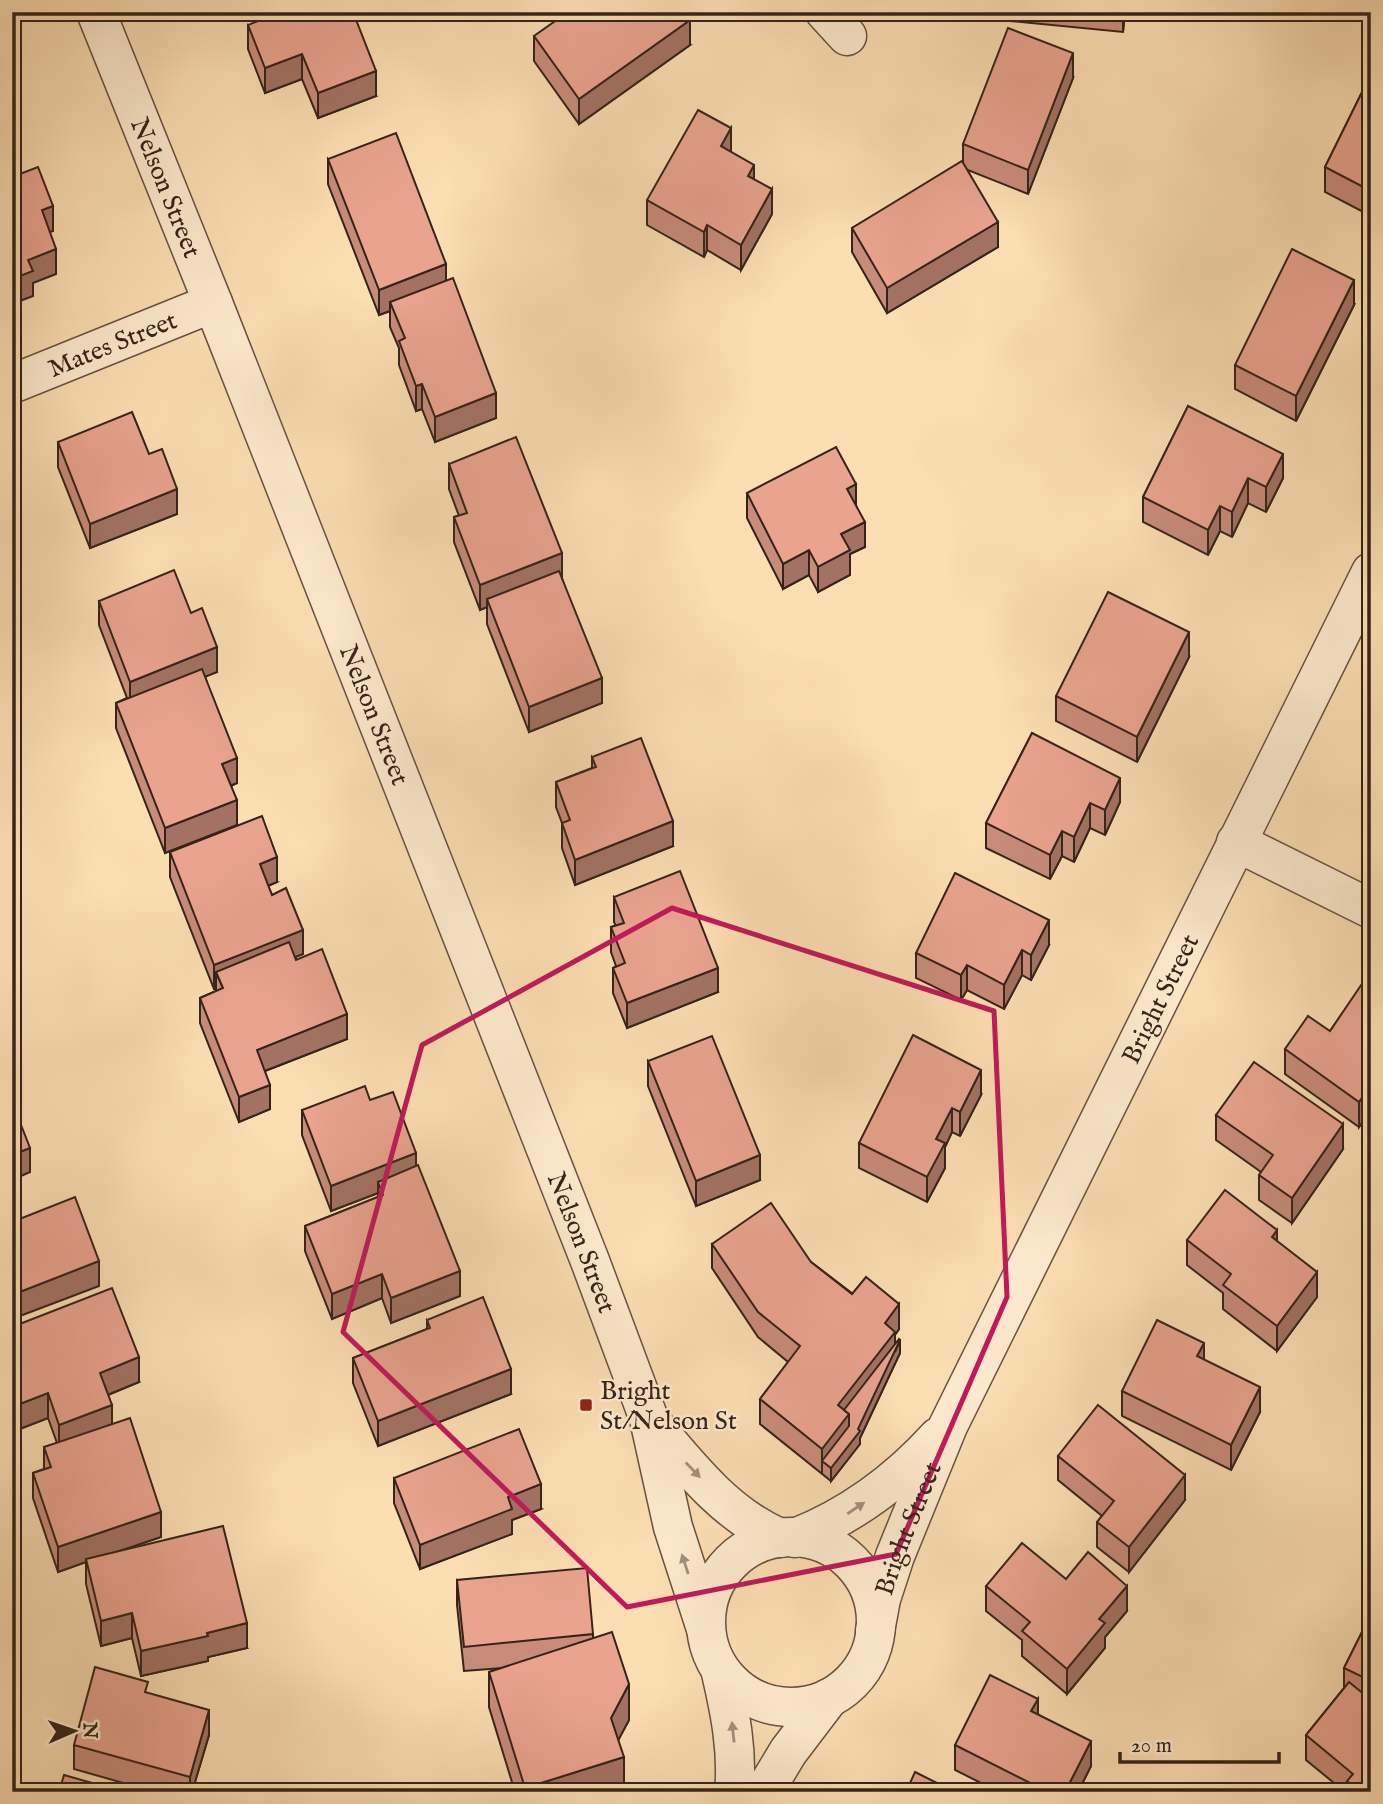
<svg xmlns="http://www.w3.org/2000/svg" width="1383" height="1804" font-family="'IM FELL English',serif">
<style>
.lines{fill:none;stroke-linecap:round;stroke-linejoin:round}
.minor-casing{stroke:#675240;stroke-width:41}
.tertiary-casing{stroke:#675240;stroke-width:41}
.minor{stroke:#fdeace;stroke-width:38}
.tertiary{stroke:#fdeace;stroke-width:38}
.wall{fill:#c88c7b;stroke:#35231a;stroke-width:2}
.shaded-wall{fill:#a37264;stroke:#35231a;stroke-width:2}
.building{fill:#e9a38f;stroke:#35231a;stroke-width:2}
.oneway{fill:#a3907d}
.marked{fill:none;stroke:#c2185b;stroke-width:5;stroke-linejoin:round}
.poi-dot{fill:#8f2418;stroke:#fdeace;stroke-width:2.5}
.labels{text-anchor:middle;stroke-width:5;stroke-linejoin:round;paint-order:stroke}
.street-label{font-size:26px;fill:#35231a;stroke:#fdeace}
.poi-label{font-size:26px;fill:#35231a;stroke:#fdeace;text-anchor:start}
</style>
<rect width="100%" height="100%" fill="#fcdeb3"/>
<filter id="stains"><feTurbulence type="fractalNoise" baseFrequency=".00286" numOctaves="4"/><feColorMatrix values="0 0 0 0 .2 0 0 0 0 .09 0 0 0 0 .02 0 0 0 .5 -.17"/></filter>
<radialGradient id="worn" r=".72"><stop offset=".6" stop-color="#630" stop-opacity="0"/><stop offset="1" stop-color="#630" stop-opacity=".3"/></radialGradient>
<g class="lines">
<defs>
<g id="minor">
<polyline points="825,12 847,36"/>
<path id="s1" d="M12 384 213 303"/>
<polyline points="1236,842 1371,909"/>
</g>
<g id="tertiary">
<path id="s2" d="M96 12 213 303 590 1261 649 1419 673 1527 706 1629"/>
<path d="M652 1423C689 1467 726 1515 780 1538"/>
<circle cx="791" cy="1622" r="85"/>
<path d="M795 1538C851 1516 898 1481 938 1437"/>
<path id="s3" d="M875 1631 881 1599 895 1556 948 1426 1371 572"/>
<path d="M721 1673C730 1712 738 1751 734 1792"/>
<polyline points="764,1792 788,1752 829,1698"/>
</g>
</defs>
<use href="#minor" class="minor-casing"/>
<use href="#tertiary" class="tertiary-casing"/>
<use href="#minor" class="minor"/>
<use href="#tertiary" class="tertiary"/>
</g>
<g class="wall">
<polygon points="979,12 1125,12 1123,32 979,18"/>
<polygon points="248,25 376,96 318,118 302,79 265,93 248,49"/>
<polygon points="534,36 690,45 579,124 534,61"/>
<polygon points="1371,74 1371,216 1325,192 1325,167"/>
<polygon points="1073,78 1028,194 968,170 998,247 887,313 852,252 852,228 963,162 963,144"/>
<polygon points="731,152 754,179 772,214 741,270 707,250 704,257 647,225 647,200"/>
<polygon points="328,159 446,280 496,418 435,442 422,409 416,411 399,365 399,348 390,327 390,311 379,315 328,184"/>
<polygon points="1354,305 1296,421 1235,389 1235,365"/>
<polygon points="1188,406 1283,478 1266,512 1248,503 1232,537 1220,531 1208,555 1143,522 1143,497"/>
<polygon points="58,442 149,454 177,514 90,548 58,467"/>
<polygon points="449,464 562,578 602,703 529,732 487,624 487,607 480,610 454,542 454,517 459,516 449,489"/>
<polygon points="747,493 856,505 865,547 850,554 850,575 818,592 809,575 783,589 747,518"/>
<polygon points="99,601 191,613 217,672 205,676 237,783 231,786 237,825 165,853 116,728 116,703 127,698 99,625"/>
<polygon points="1189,657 1137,762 1056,721 1056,696"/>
<polygon points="1032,733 1120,802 1105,835 1090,828 1074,862 1062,856 1050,879 986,848 986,823"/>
<polygon points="592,757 673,846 575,885 562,848 562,823 556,807 556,782 592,768"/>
<polygon points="170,852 277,882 268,886 272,895 303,954 295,957 347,1039 265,1071 270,1109 239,1122 200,1023 200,998 216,991 216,989 214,989 170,877"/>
<polygon points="614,897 718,992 627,1028 613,993 613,968 616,966 611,952 611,927 616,926 614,922"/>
<polygon points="1049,945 1031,980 1022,975 1004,1009 967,990 961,1000 916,978 916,953"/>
<polygon points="1371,973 1371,1110 1359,1127 1285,1074 1285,1049 1330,1031"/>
<polygon points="648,1061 760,1180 696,1206 648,1086"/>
<polygon points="981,1095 960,1136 952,1132 945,1147 945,1168 927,1202 859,1168 859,1143"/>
<polygon points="370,1100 416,1166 460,1296 391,1323 382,1298 332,1319 305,1251 305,1226 378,1197 378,1193 331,1211 302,1135 302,1110"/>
<polygon points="1216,1115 1343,1149 1292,1223 1259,1200 1259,1175 1261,1172 1216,1140"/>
<polygon points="1187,1240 1277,1241 1317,1297 1277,1351 1223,1309 1223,1293 1187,1265"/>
<polygon points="712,1244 811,1262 899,1329 895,1335 895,1344 900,1353 860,1438 860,1444 831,1481 760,1424 760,1399 788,1362 758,1337 712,1268"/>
<polygon points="427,1320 511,1394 378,1446 353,1383 353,1358 427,1329"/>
<polygon points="12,1327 139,1382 108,1395 112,1424 161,1537 119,1551 247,1648 208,1657 208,1661 141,1676 132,1638 101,1646 86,1584 86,1562 58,1572 33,1498 33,1473 44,1469 44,1447 57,1443 48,1418 12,1432"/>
<polygon points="1122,1391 1260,1412 1231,1470 1122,1416"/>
<polygon points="1058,1456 1185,1500 1129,1572 1097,1547 1097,1522 1102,1516 1058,1480"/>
<polygon points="394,1478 541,1509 512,1520 512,1534 420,1569 394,1503"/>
<polygon points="1066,1579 1127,1611 1105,1637 1105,1648 1067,1694 1022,1656 1022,1640 986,1611 986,1586"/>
<polygon points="457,1580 593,1634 593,1638 629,1720 618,1740 624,1792 515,1792 489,1707 489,1672 503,1668 464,1671 457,1605"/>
<polygon points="1371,1614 1371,1792 1345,1792 1306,1760 1306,1735 1344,1688 1344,1668"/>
<polygon points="1038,1714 1091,1766 1078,1792 999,1792 955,1770 955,1745"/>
<polygon points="209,1735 192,1792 155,1792 74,1769 74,1745"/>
</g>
<g class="shaded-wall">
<polygon points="246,12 256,12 246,16"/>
<polygon points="1123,12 1125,12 1123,32"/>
<polygon points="690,20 690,45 579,124 579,99"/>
<polygon points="1073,53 1073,78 1028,194 1028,170"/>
<polygon points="302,54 302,79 265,93 265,68"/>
<polygon points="376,71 376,96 318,118 318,93"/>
<polygon points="731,128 731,153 721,146"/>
<polygon points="754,165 754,190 748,176"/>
<polygon points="772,189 772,214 741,270 741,245"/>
<polygon points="53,206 53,231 42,235 42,210"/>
<polygon points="998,222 998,247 887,313 887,288"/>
<polygon points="707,225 707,250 704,257 704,232"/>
<polygon points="56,249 56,274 33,283 33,296 12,304 12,279 28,260"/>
<polygon points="446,264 446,289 390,302 390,311 379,315 379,290"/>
<polygon points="1354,280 1354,305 1296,421 1296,396"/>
<polygon points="422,384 422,409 416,411 416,386"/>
<polygon points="496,393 496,418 435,442 435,417"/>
<polygon points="1283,454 1283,478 1266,512 1266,487"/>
<polygon points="1248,478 1248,503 1232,537 1232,512"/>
<polygon points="856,484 856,509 847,489"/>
<polygon points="177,489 177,514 90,548 90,524"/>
<polygon points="1220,506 1220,531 1208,555 1208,530"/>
<polygon points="865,522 865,547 850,554 850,575 818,592 818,567 841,534"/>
<polygon points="809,550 809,575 783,589 783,564"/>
<polygon points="562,553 562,578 487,599 487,607 480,610 480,585"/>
<polygon points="1189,632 1189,657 1137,762 1137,737"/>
<polygon points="217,647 217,672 130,707 130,682"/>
<polygon points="602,678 602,703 529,732 529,707"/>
<polygon points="237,758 237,783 222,789 222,764"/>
<polygon points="1120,778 1120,802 1105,835 1105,810"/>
<polygon points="237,800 237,825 165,853 165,828"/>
<polygon points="1090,803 1090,828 1074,862 1074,837"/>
<polygon points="673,821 673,846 575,885 575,860"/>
<polygon points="1062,831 1062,856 1050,879 1050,855"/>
<polygon points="277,857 277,882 260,889 260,864"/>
<polygon points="1049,920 1049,945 1031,980 1031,955"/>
<polygon points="303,930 303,954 222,986 216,972 216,989 214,989 214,965"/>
<polygon points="1022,950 1022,975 1004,1009 1004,985"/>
<polygon points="967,965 967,990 961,1000 961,975"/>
<polygon points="718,968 718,992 627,1028 627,1003"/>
<polygon points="347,1014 347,1039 257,1074 257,1050"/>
<polygon points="981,1070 981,1095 960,1136 960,1112"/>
<polygon points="270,1085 270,1109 239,1122 239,1097"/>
<polygon points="1371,1085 1371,1110 1359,1127 1359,1102"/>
<polygon points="952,1108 952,1132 945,1147 945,1168 927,1202 927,1177 936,1139"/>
<polygon points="1343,1124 1343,1149 1292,1223 1292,1198"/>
<polygon points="30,1148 30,1172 12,1180 12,1155"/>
<polygon points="416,1153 416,1177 378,1182 378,1193 331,1211 331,1186"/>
<polygon points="760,1155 760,1180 696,1206 696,1181"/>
<polygon points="1277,1230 1277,1254 1272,1237"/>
<polygon points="99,1261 99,1286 12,1319 12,1295"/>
<polygon points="460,1271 460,1296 391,1323 391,1298"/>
<polygon points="1317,1272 1317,1297 1277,1351 1277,1326"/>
<polygon points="382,1274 382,1298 332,1319 332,1294"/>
<polygon points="899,1304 899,1329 895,1335 895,1352 900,1340 900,1353 860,1438 860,1444 831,1481 831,1468 849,1439 822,1461 822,1474 822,1449 838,1405 885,1323"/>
<polygon points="1204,1343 1204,1368 1197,1356"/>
<polygon points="139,1357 139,1382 100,1398 100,1373"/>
<polygon points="511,1369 511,1394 378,1446 378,1421"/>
<polygon points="1260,1387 1260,1412 1231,1470 1231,1445"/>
<polygon points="48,1393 48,1418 12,1432 12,1407"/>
<polygon points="112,1405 112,1430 59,1450 59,1425"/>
<polygon points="1185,1475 1185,1500 1129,1572 1129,1547"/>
<polygon points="541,1484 541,1509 512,1520 512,1534 420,1569 420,1545 508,1497"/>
<polygon points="161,1512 161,1537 87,1562 86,1559 86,1562 58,1572 58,1547"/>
<polygon points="1127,1586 1127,1611 1105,1637 1105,1648 1067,1694 1067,1669 1099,1619"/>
<polygon points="132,1613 132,1638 101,1646 101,1621"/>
<polygon points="247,1623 247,1648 208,1657 208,1661 141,1676 141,1651 207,1633"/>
<polygon points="629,1684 629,1720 611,1754 611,1718"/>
<polygon points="1038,1699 1038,1724 1031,1711"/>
<polygon points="209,1710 209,1735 192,1792 190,1792 190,1777"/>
<polygon points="1091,1741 1091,1766 1078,1792 1065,1792"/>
<polygon points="624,1757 624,1792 525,1792 525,1788"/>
</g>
<g class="building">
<polygon points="280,12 353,12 376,71 318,93 302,54 265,68 248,25"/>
<polygon points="568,12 684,12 690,20 579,99 534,36"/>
<polygon points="1008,28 1073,53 1028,170 963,144"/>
<polygon points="1371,74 1371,191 1325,167"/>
<polygon points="698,110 731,128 721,146 754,165 748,176 772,189 741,245 707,225 704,232 647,200"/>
<polygon points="396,133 446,264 379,290 328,159"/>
<polygon points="962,161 998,222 887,288 852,228"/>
<polygon points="38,167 53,206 42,210 56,249 28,260 33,271 12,279 12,177"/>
<polygon points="1292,249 1354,280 1296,396 1235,365"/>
<polygon points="453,278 496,393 435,417 422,384 416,386 399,341 405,338 390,302"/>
<polygon points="1188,406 1283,454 1266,487 1248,478 1232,512 1220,506 1208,530 1143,497"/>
<polygon points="132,412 149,454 162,449 177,489 90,524 58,442"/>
<polygon points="516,437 562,553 480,585 454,517 467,513 449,464"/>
<polygon points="836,447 856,484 847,489 865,522 841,534 850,550 818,567 809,550 783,564 747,493"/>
<polygon points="174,570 191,613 202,608 217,647 130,682 99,601"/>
<polygon points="559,571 602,678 529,707 487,599"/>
<polygon points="1108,592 1189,632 1137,737 1056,696"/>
<polygon points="202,669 237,758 222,764 237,800 165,828 116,703"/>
<polygon points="1032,733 1120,778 1105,810 1090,803 1074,837 1062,831 1050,855 986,823"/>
<polygon points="641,738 673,821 575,860 562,823 570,820 556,782 596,767 592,757"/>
<polygon points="262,816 277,857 260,864 272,895 286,888 303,930 214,965 170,852"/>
<polygon points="680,871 718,968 627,1003 613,968 625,963 611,927 624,923 614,897"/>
<polygon points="955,873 1049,920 1031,955 1022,950 1004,985 967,965 961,975 916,953"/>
<polygon points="289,942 296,960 322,949 347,1014 257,1050 270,1085 239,1097 200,998 223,988 216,972"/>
<polygon points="1370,972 1371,1085 1359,1102 1285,1049 1308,1016 1330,1031"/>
<polygon points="913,1035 981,1070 960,1112 952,1108 936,1139 945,1143 927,1177 859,1143"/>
<polygon points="712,1036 760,1155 696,1181 648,1061"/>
<polygon points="1254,1062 1343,1124 1292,1198 1259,1175 1273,1155 1216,1115"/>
<polygon points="365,1086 370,1100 393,1092 416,1153 331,1186 302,1110"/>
<polygon points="12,1102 30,1148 12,1155"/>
<polygon points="418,1165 460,1271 391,1298 382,1274 332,1294 305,1226 383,1195 378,1182"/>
<polygon points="1225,1190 1277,1230 1272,1237 1317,1272 1277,1326 1223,1285 1231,1274 1187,1240"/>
<polygon points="75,1197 99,1261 12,1295 12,1222"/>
<polygon points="771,1203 811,1262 852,1294 866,1277 899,1304 885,1323 895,1332 838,1405 849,1414 822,1449 760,1399 800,1346 758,1312 712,1244"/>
<polygon points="112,1288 139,1357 100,1373 112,1405 59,1425 48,1393 12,1407 12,1327"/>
<polygon points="483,1297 511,1369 378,1421 353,1358 430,1328 427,1320"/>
<polygon points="1157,1320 1204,1343 1197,1356 1260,1387 1231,1445 1122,1391"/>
<polygon points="899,1339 900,1340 858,1429 860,1431 831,1468 822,1461 849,1426 849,1414 844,1410"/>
<polygon points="1098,1405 1185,1475 1129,1547 1097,1522 1114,1501 1058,1456"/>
<polygon points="130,1418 161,1512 58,1547 33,1473 51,1467 44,1447"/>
<polygon points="519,1429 541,1484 508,1497 512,1509 420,1545 394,1478"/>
<polygon points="223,1526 247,1623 207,1633 208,1636 141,1651 132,1613 101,1621 86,1559"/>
<polygon points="1022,1543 1066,1579 1088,1552 1127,1586 1099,1619 1105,1623 1067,1669 1022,1631 1030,1622 986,1586"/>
<polygon points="587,1568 593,1634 464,1647 457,1580"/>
<polygon points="1371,1614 1371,1681 1344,1668"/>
<polygon points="612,1632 629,1684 611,1718 624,1757 525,1788 489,1672"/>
<polygon points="95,1667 148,1682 145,1692 209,1710 190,1777 74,1745"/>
<polygon points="990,1675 1038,1699 1031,1711 1091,1741 1065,1792 1048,1792 955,1745"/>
<polygon points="1349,1682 1371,1700 1371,1792 1361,1792 1347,1781 1353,1774 1306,1735"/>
<polygon points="915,1772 955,1792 906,1792"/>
<polygon points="64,1775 124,1792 59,1792"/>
</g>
<defs><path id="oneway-solid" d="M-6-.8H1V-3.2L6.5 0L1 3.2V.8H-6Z" transform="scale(1.75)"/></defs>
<g class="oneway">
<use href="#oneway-solid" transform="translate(693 1470) rotate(46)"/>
<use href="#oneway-solid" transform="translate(856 1508) rotate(-34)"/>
<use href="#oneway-solid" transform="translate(685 1564) rotate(-108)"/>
<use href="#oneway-solid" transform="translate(733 1732) rotate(-96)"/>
</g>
<path class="marked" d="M672 908 994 1011 1007 1297 896 1554 627 1607 343 1332 422 1045Z"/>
<rect class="poi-dot" x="579" y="1398" width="14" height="14" rx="3.5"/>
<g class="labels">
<g class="street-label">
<text dy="9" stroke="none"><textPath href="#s2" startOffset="189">Nelson Street</textPath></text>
<text dy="9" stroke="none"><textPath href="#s1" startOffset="108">Mates Street</textPath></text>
<text dy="9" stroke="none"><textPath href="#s2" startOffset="756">Nelson Street</textPath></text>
<text dy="9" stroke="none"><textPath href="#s3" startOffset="695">Bright Street</textPath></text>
<text dy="9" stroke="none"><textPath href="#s2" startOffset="1323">Nelson Street</textPath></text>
<text dy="9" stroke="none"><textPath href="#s3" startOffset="108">Bright Street</textPath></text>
</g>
<g class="poi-label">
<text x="600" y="1399">Bright<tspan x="600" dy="30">St/Nelson St</tspan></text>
</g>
</g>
<rect width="1383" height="1804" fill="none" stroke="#fcdeb3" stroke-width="42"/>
<rect x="14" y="14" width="1355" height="1776" fill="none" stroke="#35231a" stroke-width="3.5"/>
<rect x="21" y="21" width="1341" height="1762" fill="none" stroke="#35231a" stroke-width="2"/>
<g transform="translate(74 1731) rotate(88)" stroke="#fdeace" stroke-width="5" paint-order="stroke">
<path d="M0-5L12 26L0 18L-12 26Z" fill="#35231a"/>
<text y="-10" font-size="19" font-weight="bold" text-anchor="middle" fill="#35231a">N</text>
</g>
<path d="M1120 1752v10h159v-10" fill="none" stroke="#35231a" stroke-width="3.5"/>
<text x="1131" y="1752" font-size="21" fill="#35231a" stroke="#fdeace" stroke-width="5" paint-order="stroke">20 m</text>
<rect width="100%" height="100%" filter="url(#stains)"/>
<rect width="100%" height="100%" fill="url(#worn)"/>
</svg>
